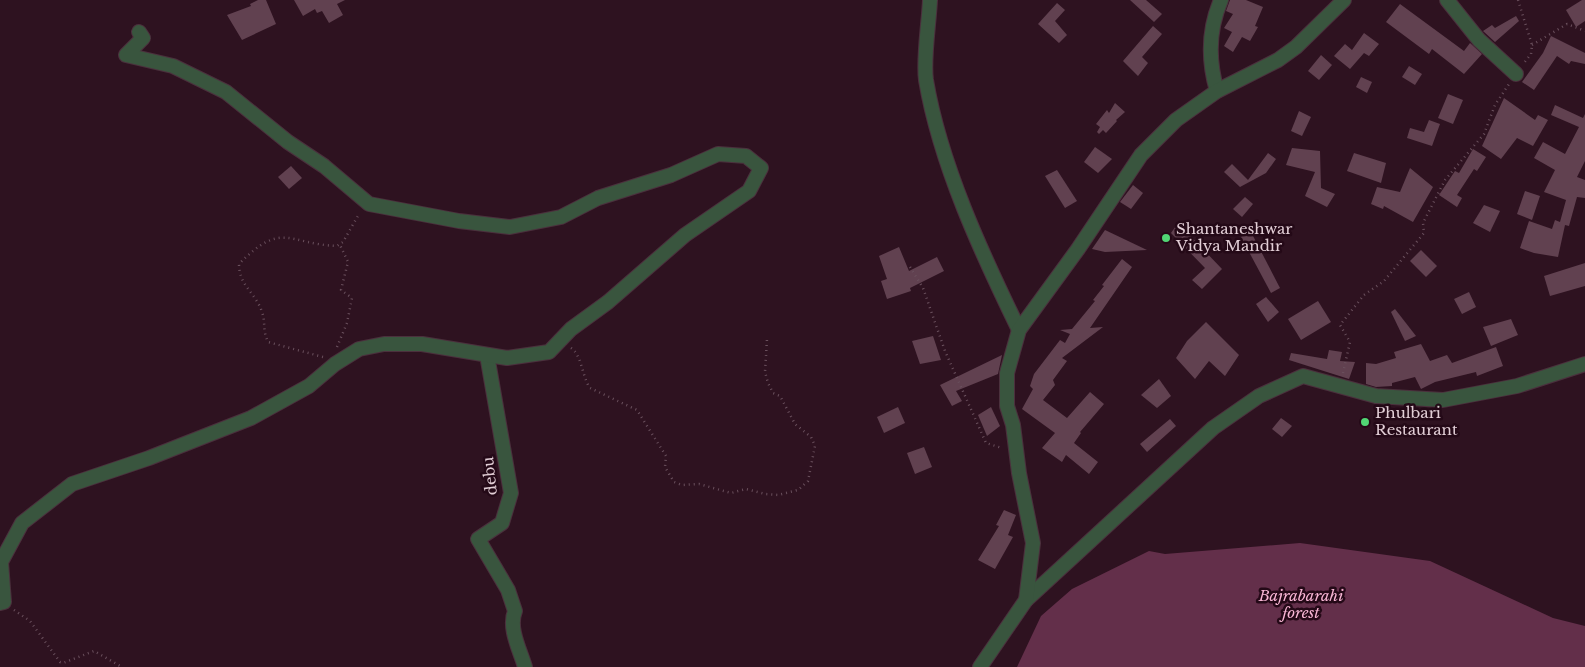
<svg xmlns="http://www.w3.org/2000/svg" width="1585" height="667" font-family="'Libre Baskerville',serif">
<style>
.green{fill:#632f4a}
.building{fill:#614150}
.lines{fill:none;stroke-linecap:round;stroke-linejoin:round}
.minor-casing{stroke:#4b303d;stroke-width:16}
.tertiary-casing{stroke:#4b303d;stroke-width:16}
.path{stroke:#6a505d;stroke-width:2.5;stroke-dasharray:1 4;stroke-linecap:butt}
.minor{stroke:#39553e;stroke-width:14}
.tertiary{stroke:#39553e;stroke-width:14}
.poi-dot{fill:#51d674;stroke:#240917;stroke-width:2}
.labels{text-anchor:middle;stroke-width:5;stroke-linejoin:round;paint-order:stroke}
.poi-label{font-size:15px;fill:#e2ced6;stroke:#240917;text-anchor:start}
.street-label{font-size:15px;fill:#e2ced6;stroke:#240917}
.park-label{font-size:15px;font-style:italic;fill:#f8b5d4;stroke:#240917}
</style>
<rect width="100%" height="100%" fill="#2e1220"/>
<polygon class="green" points="1300,543 1430,561 1553,618 1585,626 1585,667 1017,667 1041,616 1072,589 1149,551 1165,554"/>
<g class="building">
<polygon points="258,0 266,0 276,24 242,40 227,15 251,6 250,4"/>
<polygon points="294,0 345,0 337,4 343,15 329,23 322,11 317,13 315,9 303,16"/>
<polygon points="1130,0 1146,0 1162,14 1154,22"/>
<polygon points="1230,0 1246,0 1263,7 1255,26 1258,27 1250,41 1242,37 1233,52 1224,46 1232,32 1224,28 1233,14 1226,11"/>
<polygon points="1582,0 1585,0 1585,21 1576,27 1566,10"/>
<polygon points="1057,3 1065,10 1055,21 1067,35 1059,43 1038,24"/>
<polygon points="1400,4 1464,51 1470,43 1482,54 1464,74 1432,49 1429,54 1386,22"/>
<polygon points="1516,16 1519,21 1495,42 1483,31 1492,25 1495,28"/>
<polygon points="1153,26 1162,34 1142,57 1148,63 1138,76 1123,61"/>
<polygon points="1364,33 1379,44 1369,56 1364,53 1350,69 1334,56 1345,44 1352,50"/>
<polygon points="1551,36 1585,53 1585,64 1571,61 1569,64 1557,56 1534,90 1522,82 1543,53"/>
<polygon points="1321,55 1332,65 1319,80 1308,71"/>
<polygon points="1409,66 1422,74 1415,85 1402,77"/>
<polygon points="1361,77 1372,82 1367,93 1356,87"/>
<polygon points="1448,94 1463,100 1453,124 1438,118"/>
<polygon points="1504,98 1535,120 1538,115 1548,120 1533,146 1517,138 1501,159 1482,146"/>
<polygon points="1115,103 1125,112 1116,120 1117,121 1106,133 1103,130 1099,134 1097,132 1100,127 1096,124 1107,110 1109,113"/>
<polygon points="1555,105 1583,118 1585,114 1585,161 1577,177 1585,180 1585,198 1577,197 1569,226 1565,225 1558,257 1534,253 1520,248 1529,221 1552,229 1555,220 1560,222 1566,200 1544,192 1555,170 1534,158 1543,142 1565,154 1579,127 1551,115"/>
<polygon points="1299,111 1311,117 1302,136 1291,131"/>
<polygon points="1429,120 1440,124 1432,146 1407,138 1410,128 1424,132"/>
<polygon points="1095,147 1112,159 1098,173 1084,162"/>
<polygon points="1292,148 1320,151 1321,188 1335,194 1327,207 1305,196 1315,172 1286,165"/>
<polygon points="1473,149 1486,157 1477,171 1474,169 1457,195 1462,198 1457,207 1439,195 1455,171 1459,173"/>
<polygon points="1268,153 1276,159 1266,173 1240,187 1224,172 1232,164 1248,180"/>
<polygon points="1354,153 1386,163 1381,183 1347,171"/>
<polygon points="291,166 302,178 289,189 278,177"/>
<polygon points="1410,168 1433,187 1413,222 1384,206 1383,209 1371,204 1377,187 1400,192"/>
<polygon points="1057,170 1077,201 1065,208 1045,176"/>
<polygon points="1133,185 1143,193 1131,209 1120,202"/>
<polygon points="1525,191 1540,196 1532,220 1517,214"/>
<polygon points="1245,197 1253,204 1242,217 1233,209"/>
<polygon points="1484,205 1500,211 1490,232 1473,223"/>
<polygon points="1178,223 1222,269 1202,289 1192,280 1205,268 1171,233"/>
<polygon points="1105,230 1147,250 1105,252 1092,249"/>
<polygon points="1251,232 1280,288 1271,293 1241,237"/>
<polygon points="899,247 909,271 937,257 944,271 910,288 911,291 887,299 881,281 887,279 879,256"/>
<polygon points="1421,250 1437,266 1426,277 1410,261"/>
<polygon points="1122,259 1132,267 1090,328 1103,327 1062,358 1067,361 1053,380 1055,385 1043,400 1067,418 1090,392 1104,404 1080,432 1081,433 1074,443 1098,462 1089,474 1066,455 1062,462 1042,448 1055,433 1022,409 1033,389 1030,386 1034,374 1060,340 1065,343 1070,334 1060,330 1072,329 1095,301 1093,300 1104,286 1102,285"/>
<polygon points="1585,263 1585,286 1550,296 1544,276"/>
<polygon points="1469,292 1476,307 1462,314 1454,299"/>
<polygon points="1266,297 1279,312 1268,322 1256,304"/>
<polygon points="1318,301 1331,322 1301,340 1288,319"/>
<polygon points="1395,309 1416,336 1405,341 1391,312"/>
<polygon points="1511,319 1518,335 1491,346 1483,327"/>
<polygon points="1206,322 1239,355 1225,376 1209,361 1195,379 1176,358 1187,341"/>
<polygon points="933,336 941,360 920,364 912,341"/>
<polygon points="1421,344 1430,361 1447,355 1452,363 1496,347 1503,366 1477,376 1476,372 1435,382 1421,389 1415,377 1392,383 1392,386 1376,387 1366,384 1366,363 1376,364 1396,358 1394,352"/>
<polygon points="1329,350 1342,352 1340,361 1355,362 1349,379 1289,360 1291,353 1327,359"/>
<polygon points="1002,355 998,374 956,391 962,401 952,406 940,385"/>
<polygon points="1159,379 1171,396 1157,408 1141,395"/>
<polygon points="898,407 905,423 884,433 877,417"/>
<polygon points="991,407 1000,426 987,436 978,415"/>
<polygon points="1281,418 1292,426 1282,437 1272,429"/>
<polygon points="1170,419 1176,426 1147,452 1140,444"/>
<polygon points="924,447 932,467 915,474 907,453"/>
<polygon points="1004,510 1016,515 1008,535 1013,537 995,569 978,560 999,526 996,525"/>
</g>
<g class="lines">
<defs>
<g id="minor">
<path d="M930 0C929 23 923 59 926 80 940 164 982 254 1019 330"/>
<polyline points="1447,0 1479,40 1516,74"/>
<path d="M1217 91C1208 60 1208 30 1221 0"/>
<path d="M487 355 511 493 502 523 478 539 508 590 515 611C508 628 520 650 525 667"/>
<polyline points="0,603 4,602 1,562 22,523 72,484 149,458 251,418 309,386 335,364 359,349 384,344 422,344 507,358 549,352 571,329 608,302 685,235 749,191 761,168 746,156 718,154 671,175 598,198 561,217 510,227 459,221 369,204 324,166 288,142 226,92 173,66 126,55 143,38 139,32"/>
</g>
<g id="tertiary">
<polyline points="1026,600 1213,428 1259,396 1303,376 1376,396 1443,400 1517,386 1585,364"/>
<polyline points="980,667 1026,600 1033,543 1019,473 1013,425 1007,406 1007,373 1019,330 1078,249 1141,155 1176,120 1217,91 1278,60 1296,47 1344,0"/>
</g>
</defs>
<use href="#minor" class="minor-casing"/>
<use href="#tertiary" class="tertiary-casing"/>
<g class="path">
<polyline points="1518,0 1532,45 1531,54 1524,63"/>
<polyline points="1532,45 1567,24 1585,31"/>
<polyline points="910,267 923,288 945,351 986,443 1002,448"/>
<polyline points="337,347 347,323 352,298 341,290 348,262 340,245"/>
<path d="M571 348C582 355 582 377 590 388L637 410 666 456 665 467 674 482 682 485 699 484 731 493 746 489 765 494 778 495 798 490 808 481 815 446 811 437 795 424 780 396 773 393 768 383 765 372 767 339"/>
<path d="M323 357 268 342C262 329 266 323 262 312 256 293 239 286 239 264 282 220 288 244 337 246L343 242 359 214"/>
<polyline points="1343,373 1350,342 1340,325 1364,295 1384,281 1424,233 1423,223 1445,180 1484,134 1495,105 1509,84"/>
<polyline points="14,610 30,621 60,662 63,663 94,651 122,667"/>
</g>
<use href="#minor" class="minor"/>
<use href="#tertiary" class="tertiary"/>
</g>
<g class="poi-dot">
<circle cx="1166" cy="238" r="5"/>
<circle cx="1365" cy="422" r="5"/>
</g>
<g class="labels">
<g class="poi-label">
<text x="1176" y="234">Shantaneshwar<tspan x="1176" dy="17">Vidya Mandir</tspan></text>
<text x="1375" y="418">Phulbari<tspan x="1375" dy="17">Restaurant</tspan></text>
</g>
<g class="street-label">
<text transform="translate(490 476) rotate(-96)" y="5">debu</text>
</g>
<g class="park-label">
<text x="1301" y="601">Bajrabarahi<tspan x="1301" dy="17">forest</tspan></text>
</g>
</g>
</svg>
